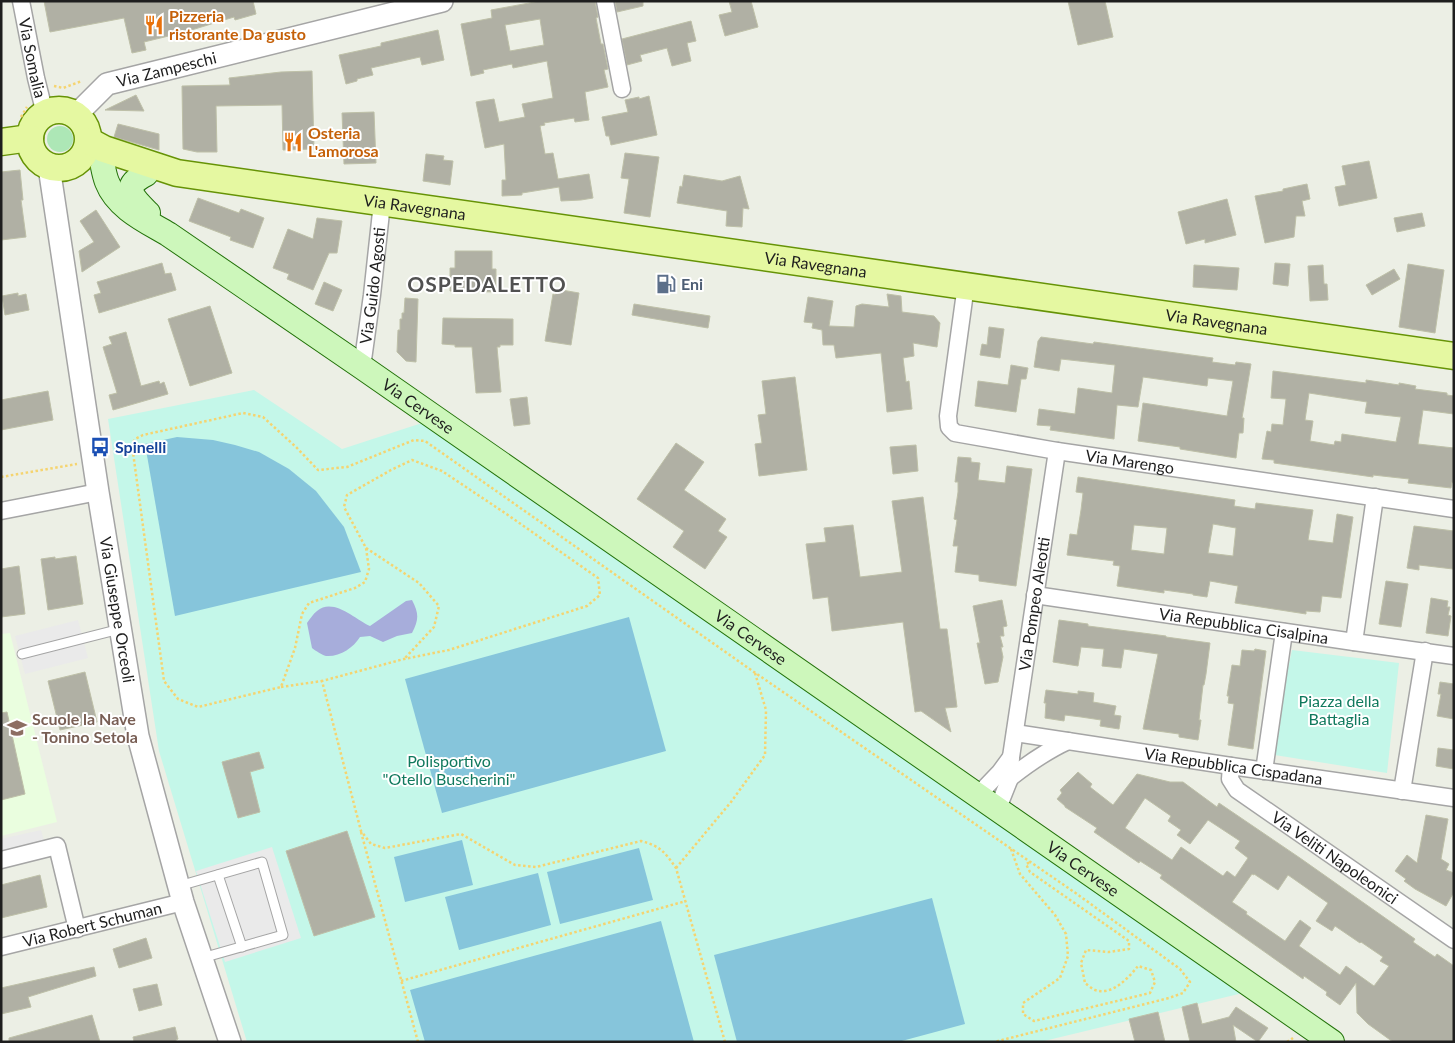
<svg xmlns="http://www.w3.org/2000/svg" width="1455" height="1043" font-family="Lato,sans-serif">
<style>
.education{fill:#eafedf}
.grass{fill:#ade7b6}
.park{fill:#c4f7e9}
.pitch{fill:#86c5db}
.parking{fill:#eaeaea}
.water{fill:#a7addb}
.building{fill:#b0b0a4;stroke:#bec0a8;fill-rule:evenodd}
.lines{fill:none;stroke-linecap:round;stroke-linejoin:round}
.service-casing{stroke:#a5a5a5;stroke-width:11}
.minor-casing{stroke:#a5a5a5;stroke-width:19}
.tertiary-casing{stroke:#a5a5a5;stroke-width:24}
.secondary-casing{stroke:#227209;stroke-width:26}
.primary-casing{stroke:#669306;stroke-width:29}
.path{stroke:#f5d470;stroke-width:2.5;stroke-dasharray:2.5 2.5;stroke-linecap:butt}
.service{stroke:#fff;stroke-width:9}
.minor{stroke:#fff;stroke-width:16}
.tertiary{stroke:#fff;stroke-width:21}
.secondary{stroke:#cdf7bb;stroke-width:24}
.primary{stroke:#e5f8a1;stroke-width:26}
.labels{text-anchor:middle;stroke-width:4;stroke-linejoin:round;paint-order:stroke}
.food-label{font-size:16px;font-weight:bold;fill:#c56008;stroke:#fff;text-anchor:start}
.street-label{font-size:16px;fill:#1e1e1e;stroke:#fff}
.service-label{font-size:16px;font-weight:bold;fill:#4e5e75;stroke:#fff;text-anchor:start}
.transit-label{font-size:16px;font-weight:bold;fill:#164399;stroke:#fff;text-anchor:start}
.park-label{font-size:16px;fill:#10795d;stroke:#fff}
.education-label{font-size:16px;font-weight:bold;fill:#785e54;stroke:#fff;text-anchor:start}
.district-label{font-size:21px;font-weight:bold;letter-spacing:1px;fill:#515151;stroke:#fff}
</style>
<rect width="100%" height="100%" fill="#ecefe5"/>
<polygon class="education" points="10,633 57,822 1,836 1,634"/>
<circle class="grass" cx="60" cy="139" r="13"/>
<g class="park">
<polygon points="254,390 342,449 422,423 1247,992 1040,1042 247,1042 159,751 108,419"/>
<polygon points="1292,650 1399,663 1387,773 1269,754"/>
</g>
<g class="pitch">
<polygon points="177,437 213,440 235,445 259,452 289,469 316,491 344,527 361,572 175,616 145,444"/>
<polygon points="629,617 666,751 442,813 405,679"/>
<polygon points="462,840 473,885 405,902 394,857"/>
<polygon points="639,848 653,900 560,924 547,872"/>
<polygon points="538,873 551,925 459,950 445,897"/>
<polygon points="932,898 965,1024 898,1042 737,1042 714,955"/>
<polygon points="661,921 694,1042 425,1042 410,990"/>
</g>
<g class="parking">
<polygon points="78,620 88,658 25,674 15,636"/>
<polygon points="41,830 44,841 1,851 1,839"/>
<polygon points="272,847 301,938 225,962 196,871"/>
</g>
<path class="water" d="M412 600C419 614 419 619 412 633L397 636 383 642 370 636 360 637C353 648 340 657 326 656 322 655 316 651 312 648L307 623C310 619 313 614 317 611 333 597 355 619 370 626L406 601Z"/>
<g class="building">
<polygon points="44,1 253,1 256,14 235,20 234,17 185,32 144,42 146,50 132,53 124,18 50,32"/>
<path d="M540 1H595L598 17 596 18 601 44H603L608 69 604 70 608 87 585 92 589 120 575 122 574 118 544 123 545 125 540 126 545 154 553 153 558 179 589 174 593 198 581 200 561 201 559 187 522 193V195L502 196V180H506L504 144 485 148 476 102 494 99 499 122 525 117 522 104 553 98 547 61 513 68 512 64 483 70 484 73 471 76 461 24 492 18 491 10ZM540 19 544 45 510 51 505 25Z"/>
<polygon points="615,1 643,1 643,6 617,12"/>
<polygon points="729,1 751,1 758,27 725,36 719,15 732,12"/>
<polygon points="1068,1 1105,1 1113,37 1078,45"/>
<polygon points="691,21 696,41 687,43 691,61 672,66 667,48 640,55 642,61 627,65 622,39"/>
<polygon points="438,30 444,60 422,65 420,57 371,68 373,75 357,79 357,81 346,84 339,55 381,46 381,43"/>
<polygon points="312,71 314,149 283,150 282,105 216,106 217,152 197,152 183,149 182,86 230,85 229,78 281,72"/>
<polygon points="136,95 144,111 105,110"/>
<polygon points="649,96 657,135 611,145 609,136 606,136 602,117 628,112 625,100 639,97 639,99"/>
<polygon points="374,112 376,163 344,164 342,113"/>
<polygon points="118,124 159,134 159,150 114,137"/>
<polygon points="625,153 659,157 650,217 624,213 629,179 621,178"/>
<polygon points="426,154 444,156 443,160 453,161 450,185 423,181"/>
<polygon points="1369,161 1377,198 1339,206 1335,187 1346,185 1342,166"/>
<polygon points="20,170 23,200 21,200 26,237 1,240 1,172"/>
<polygon points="684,175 722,181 740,176 749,209 743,208 742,227 726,226 727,211 677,203 680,186 682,187"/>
<polygon points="1307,184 1310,199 1302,201 1305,216 1296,216 1294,237 1265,243 1255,196 1283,191 1283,189"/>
<polygon points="198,198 239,213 241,209 264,218 253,248 230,240 231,237 189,221"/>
<polygon points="1227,199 1236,235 1205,243 1205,239 1186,244 1178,212"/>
<polygon points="96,210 120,247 82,272 79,251 94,242 80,221"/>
<polygon points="1422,213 1425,226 1397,232 1394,218"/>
<polygon points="317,218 342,221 337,253 329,253 313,290 287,279 289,274 273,268 288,229 313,239"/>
<polygon points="455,251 492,251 492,269 496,269 496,292 450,291 450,268 455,268"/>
<polygon points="162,263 165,274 171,273 176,290 99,313 94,295 101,293 97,282"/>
<polygon points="1275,263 1290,264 1288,286 1273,284"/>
<polygon points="1408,264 1444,270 1435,333 1399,327"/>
<polygon points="1194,265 1239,268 1237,290 1193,287"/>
<polygon points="1323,265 1324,284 1327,284 1328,300 1310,301 1308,266"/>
<polygon points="1394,269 1400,279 1372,295 1366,285"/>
<polygon points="324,282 342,290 333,311 315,304"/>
<polygon points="556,289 579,293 571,345 545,341 553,294 555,295"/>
<polygon points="18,293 18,296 26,294 29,310 5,315 2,296"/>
<polygon points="887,294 901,296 902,312 934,316 940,323 937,347 913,343 914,356 903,358 906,382 909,381 912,409 887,412 881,353 836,358 834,345 823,345 822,330 812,328 813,323 804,322 808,297 833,301 829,326 854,327 856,306 862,304 889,307"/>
<polygon points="405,298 418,299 416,362 406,361 397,352 398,330 400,330 400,319 402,319 402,313 404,313"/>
<polygon points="634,304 710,316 708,328 632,315"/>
<polygon points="210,306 232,373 190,386 168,319"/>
<polygon points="443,318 513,319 513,345 500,345 500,347 497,347 501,392 476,393 472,347 455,347 455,345 442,344"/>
<polygon points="989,327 1004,329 1000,358 980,355 982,344 987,345"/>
<polygon points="126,332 141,386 159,381 160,384 164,382 168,394 113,410 109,395 117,393 103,347 112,344 109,337"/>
<polygon points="1041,337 1093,344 1094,342 1213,358 1212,362 1235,365 1236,362 1251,364 1242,418 1244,418 1243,433 1239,433 1236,458 1180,449 1180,447 1138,441 1143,403 1227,416 1233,381 1208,378 1207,386 1143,377 1138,407 1117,405 1114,439 1050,430 1051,426 1037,425 1039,409 1075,414 1078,388 1112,393 1115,365 1061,359 1059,371 1034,367 1038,341"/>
<polygon points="1011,365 1028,368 1026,379 1021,379 1016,412 975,406 978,381 1008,385"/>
<path d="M1273 371 1366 383V380L1399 385V383L1416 386 1415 389 1447 393V395L1454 396V414L1423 410 1418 444 1454 448V483L1452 482 1451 488 1408 483 1409 479 1373 475V477L1345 473 1274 463V460L1262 459 1267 431 1271 432 1272 424 1283 425 1286 399 1271 398ZM1309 393 1367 402 1365 413 1401 417 1396 442 1342 434 1341 442 1335 441 1334 445 1310 441 1313 421 1305 420Z"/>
<polygon points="795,377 807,470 759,476 755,444 762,443 758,415 766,414 762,381"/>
<polygon points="48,391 53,420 1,430 1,400"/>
<polygon points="527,397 530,424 514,426 510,399"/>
<polygon points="676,443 704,462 684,490 726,519 718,531 727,537 705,569 673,547 684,531 637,499"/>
<polygon points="916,445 918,471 893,474 890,447"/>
<polygon points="958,457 971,458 971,462 980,463 978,480 1005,483 1007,466 1032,469 1016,586 979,581 979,575 955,572 958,546 953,546 957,520 954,519 958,492 958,482 955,482"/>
<path d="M1078 477 1235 500 1234 506 1255 509 1256 503 1313 510 1308 540 1333 543 1337 514 1353 517 1341 598 1322 596 1320 612 1306 611V614L1235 603 1238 586 1210 581 1207 597 1193 595V594L1164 590V593L1117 586 1120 566 1113 565 1114 561 1067 555 1070 534 1077 535 1081 510 1083 493 1076 492ZM1213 524 1236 528 1233 556 1208 553ZM1134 525 1167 528 1164 554 1131 550Z"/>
<polygon points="923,497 940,629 947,629 957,707 945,708 951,732 921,711 915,712 903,622 832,631 828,597 813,599 806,544 826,542 824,528 853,525 860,577 902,572 892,501"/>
<polygon points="1414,526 1454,531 1453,569 1419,565 1419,570 1407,568"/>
<polygon points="76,556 83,604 48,610 41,559 55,557 55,559"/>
<polygon points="19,566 25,614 1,617 1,569"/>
<polygon points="1386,581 1408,584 1401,627 1379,624"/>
<polygon points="1431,598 1448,601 1447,607 1450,607 1448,615 1451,616 1448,636 1426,633"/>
<polygon points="1002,600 1007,626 1003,627 1004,636 1000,636 1003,647 1001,647 1003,657 998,682 985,684 977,643 980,643 973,606"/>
<polygon points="1059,620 1088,624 1088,626 1166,636 1166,637 1210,643 1206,674 1204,685 1203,685 1199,720 1201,720 1198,740 1179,737 1179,734 1143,729 1158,654 1124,649 1121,668 1102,666 1104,649 1081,647 1078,666 1053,662"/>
<polygon points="1255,649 1266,651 1253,749 1228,745 1234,704 1228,703 1229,696 1227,696 1232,665 1240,666 1242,650 1254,651"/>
<polygon points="85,672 97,722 60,730 48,681"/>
<polygon points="1440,682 1454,684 1454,719 1437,716 1441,694 1438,694"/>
<polygon points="1046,690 1078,694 1078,691 1094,693 1093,702 1116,706 1114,715 1121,716 1119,729 1100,726 1101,720 1081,717 1065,715 1064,721 1045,718 1046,703 1044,703"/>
<polygon points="7,712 25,794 1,800 1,713"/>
<polygon points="1438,748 1454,750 1454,769 1436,766"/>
<polygon points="259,752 264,768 250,772 260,812 238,818 222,762"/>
<path d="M1078 772 1092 784 1090 787 1113 805 1137 774 1170 782H1183L1217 807 1219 803 1300 858 1415 939 1413 942 1435 957 1437 954 1454 966V1042H1393L1368 1024 1357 1013 1356 983 1340 1005 1326 995 1327 992 1304 976 1303 979 1160 878 1162 875 1140 861 1139 863 1094 832 1097 828 1065 807V806L1057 799 1062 793 1060 790ZM1145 798 1171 816 1168 821 1181 830 1177 835 1190 844 1208 820 1240 841 1235 848 1248 858 1235 877 1227 871 1223 876 1181 847 1172 860 1125 828ZM1252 874 1254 875V874L1278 890 1288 875 1328 903 1316 921 1332 931 1335 926 1360 943 1361 942 1383 957 1380 961 1389 966 1374 986 1346 966 1340 975 1299 946 1311 928 1300 920 1285 941 1246 914 1247 912 1232 902Z"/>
<polygon points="1426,815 1448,819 1441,859 1449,864 1446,870 1454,873 1454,892 1446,906 1415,889 1404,881 1406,879 1395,871 1407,855 1417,863"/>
<polygon points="347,831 375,917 314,936 286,851"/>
<polygon points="40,875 47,907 1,918 1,885"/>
<polygon points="146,938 152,958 119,968 113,949"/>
<polygon points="94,967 96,976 28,997 31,1007 1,1014 1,988"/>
<polygon points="157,984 162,1005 139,1011 133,989"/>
<polygon points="1197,1003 1202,1024 1229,1017 1236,1007 1268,1028 1258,1042 1233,1025 1236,1042 1190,1042 1182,1007"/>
<polygon points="1158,1012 1165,1042 1135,1042 1129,1019"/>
<polygon points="92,1015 100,1042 9,1042 9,1038"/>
<polygon points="175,1027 178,1039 176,1040 176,1042 134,1042 133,1037"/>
</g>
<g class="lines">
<defs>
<g id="service">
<polyline points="22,654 120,629"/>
<polyline points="218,875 242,947"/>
<polyline points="179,886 262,862 283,935 202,958"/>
</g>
<g id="minor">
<path id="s1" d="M21 1 36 78 45 114"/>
<polyline points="605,1 622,89"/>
<path id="s2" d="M966 285 948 416 949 427 955 433 1057 451 1454 509"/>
<path id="s3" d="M362 367 372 295 382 203"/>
<polyline points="1,511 98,492"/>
<path id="s4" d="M1035 595 1354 642 1454 656"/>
<polyline points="1354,642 1375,497"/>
<path id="s5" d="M1015 733 1231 766 1454 798"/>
<path id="s6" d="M1231 766 1230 779 1237 790 1454 940"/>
<polyline points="1264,771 1284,632"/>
<path d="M1010 778C1029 763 1046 751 1068 741"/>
<polyline points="1402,791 1425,651"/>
<polyline points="978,795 1000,772 1011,757"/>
<path id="s7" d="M998 808 1010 778 1011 757 1057 451"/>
<polyline points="1,860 57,846 77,929"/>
<path id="s8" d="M1 947 183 902"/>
</g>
<g id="tertiary">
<path id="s9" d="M76 115 107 84 442 1"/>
<path id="s10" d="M49 167 98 492 138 736 183 902 230 1042"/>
</g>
<g id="secondary">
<path id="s11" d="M103 167C104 172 105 177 107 182 117 208 146 221 168 234L362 367 1332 1042"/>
<path d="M146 174C120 187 133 198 148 213"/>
</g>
<g id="primary">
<circle cx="59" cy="139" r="29"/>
<path id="s12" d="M89 141 104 149 177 173 1454 356"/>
<polyline points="1,142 30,138"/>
</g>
</defs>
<use href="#service" class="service-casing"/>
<use href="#minor" class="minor-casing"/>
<use href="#tertiary" class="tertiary-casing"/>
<use href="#secondary" class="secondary-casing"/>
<use href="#primary" class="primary-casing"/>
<g class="path">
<polyline points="54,86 63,88 82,81"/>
<polyline points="21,117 27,107"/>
<polyline points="1,477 77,464"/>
<polyline points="366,548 419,583 439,606 434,627 405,658"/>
<polyline points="281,687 322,681"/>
<polyline points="361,832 418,1042"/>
<path d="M1011 849 1020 874 1055 915 1066 934 1068 956 1060 978 1023 1003V1014L1034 1021 1150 993 1155 982 1151 970 1138 966C1129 977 1113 996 1095 990 1092 989 1088 985 1085 983L1081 963 1086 950 1109 952 1129 949V941L1030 872 1026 864 1031 862"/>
<polyline points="676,868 731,802 765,755 766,710 755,673"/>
<polyline points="401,981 686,901"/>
<path d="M725 1042 676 868C665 852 660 846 641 841L536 867 515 865 461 834 385 848 371 844 361 831 322 681 404 659 449 650 587 606 600 595 598 578 505 513 442 471 412 460 391 470 347 495 344 507 366 548 369 569 365 582 355 588 309 603 302 614 295 648 281 687 198 707 178 699 164 681 132 445 135 439 143 435 243 413 263 417 296 447 318 470 347 467 414 440 425 441 754 672 1077 894 1180 969 1190 982 1183 993 1169 998 994 1042"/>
<polyline points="1287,1042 1293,1038"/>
</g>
<use href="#service" class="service"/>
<use href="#minor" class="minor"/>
<use href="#tertiary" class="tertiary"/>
<use href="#secondary" class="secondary"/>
<use href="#primary" class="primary"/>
</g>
<defs>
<symbol id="restaurant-bare" viewBox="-9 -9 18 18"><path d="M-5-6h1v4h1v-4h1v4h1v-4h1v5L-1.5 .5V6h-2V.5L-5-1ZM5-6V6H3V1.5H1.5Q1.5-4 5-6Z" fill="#e8710a" stroke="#fff" stroke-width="2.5" paint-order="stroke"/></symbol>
<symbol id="fuel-bare" viewBox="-9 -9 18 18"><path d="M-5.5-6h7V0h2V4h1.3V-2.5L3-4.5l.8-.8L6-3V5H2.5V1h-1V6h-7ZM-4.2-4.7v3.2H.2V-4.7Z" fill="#5c6f8a" stroke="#fff" stroke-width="2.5" paint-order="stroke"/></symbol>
<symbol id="bus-bare" viewBox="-9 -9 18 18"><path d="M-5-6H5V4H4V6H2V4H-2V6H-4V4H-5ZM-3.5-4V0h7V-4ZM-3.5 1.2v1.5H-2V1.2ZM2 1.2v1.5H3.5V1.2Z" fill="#1a4fb4" stroke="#fff" stroke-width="2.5" paint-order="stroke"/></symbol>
<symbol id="school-bare" viewBox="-9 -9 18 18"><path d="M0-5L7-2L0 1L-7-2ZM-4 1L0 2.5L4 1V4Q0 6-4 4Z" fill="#8d6e63" stroke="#fff" stroke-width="2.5" paint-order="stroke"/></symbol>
</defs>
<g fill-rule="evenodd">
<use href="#restaurant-bare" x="140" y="11" width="28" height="28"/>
<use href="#restaurant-bare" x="279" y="128" width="28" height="28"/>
<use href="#fuel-bare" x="652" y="270" width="28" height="28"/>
<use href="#bus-bare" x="86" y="433" width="28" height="28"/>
<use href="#school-bare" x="3" y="714" width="28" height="28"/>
</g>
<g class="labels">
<g class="food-label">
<text x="169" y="22">Pizzeria<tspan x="169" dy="18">ristorante Da gusto</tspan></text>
<text x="308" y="139">Osteria<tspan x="308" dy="18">L'amorosa</tspan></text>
</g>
<g class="street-label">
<text dy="6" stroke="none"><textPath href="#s1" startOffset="58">Via Somalia</textPath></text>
<text dy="6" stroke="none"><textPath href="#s9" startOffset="105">Via Zampeschi</textPath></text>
<text dy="6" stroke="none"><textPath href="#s12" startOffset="334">Via Ravegnana</textPath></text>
<text dy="6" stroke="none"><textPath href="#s12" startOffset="739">Via Ravegnana</textPath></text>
<text dy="6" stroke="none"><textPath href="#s3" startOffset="82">Via Guido Agosti</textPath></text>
<text dy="6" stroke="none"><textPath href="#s12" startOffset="1144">Via Ravegnana</textPath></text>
<text dy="6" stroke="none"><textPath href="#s11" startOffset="401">Via Cervese</textPath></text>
<text dy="6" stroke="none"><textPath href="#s2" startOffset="329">Via Marengo</textPath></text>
<text dy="6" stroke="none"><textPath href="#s7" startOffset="208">Via Pompeo Aleotti</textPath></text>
<text dy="6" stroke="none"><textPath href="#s10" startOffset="448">Via Giuseppe Orceoli</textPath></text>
<text dy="6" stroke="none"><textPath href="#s4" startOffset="211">Via Repubblica Cisalpina</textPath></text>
<text dy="6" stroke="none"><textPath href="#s11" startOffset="806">Via Cervese</textPath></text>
<text dy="6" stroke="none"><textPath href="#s5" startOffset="221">Via Repubblica Cispadana</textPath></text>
<text dy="6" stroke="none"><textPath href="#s6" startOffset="145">Via Veliti Napoleonici</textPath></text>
<text dy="6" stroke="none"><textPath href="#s11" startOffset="1211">Via Cervese</textPath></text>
<text dy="6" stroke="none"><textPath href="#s8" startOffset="94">Via Robert Schuman</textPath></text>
</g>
<g class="service-label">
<text x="681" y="290">Eni</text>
</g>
<g class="transit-label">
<text x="115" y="453">Spinelli</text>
</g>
<g class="park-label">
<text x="1339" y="707">Piazza della<tspan x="1339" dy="18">Battaglia</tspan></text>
<text x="449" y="767">Polisportivo<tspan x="449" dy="18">"Otello Buscherini"</tspan></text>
</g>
<g class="education-label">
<text x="32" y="725">Scuole la Nave<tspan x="32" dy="18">- Tonino Setola</tspan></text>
</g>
<g class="district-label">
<text x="487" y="292">OSPEDALETTO</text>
</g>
</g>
<rect width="1455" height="1043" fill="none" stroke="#1e1e1e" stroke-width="5"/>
</svg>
